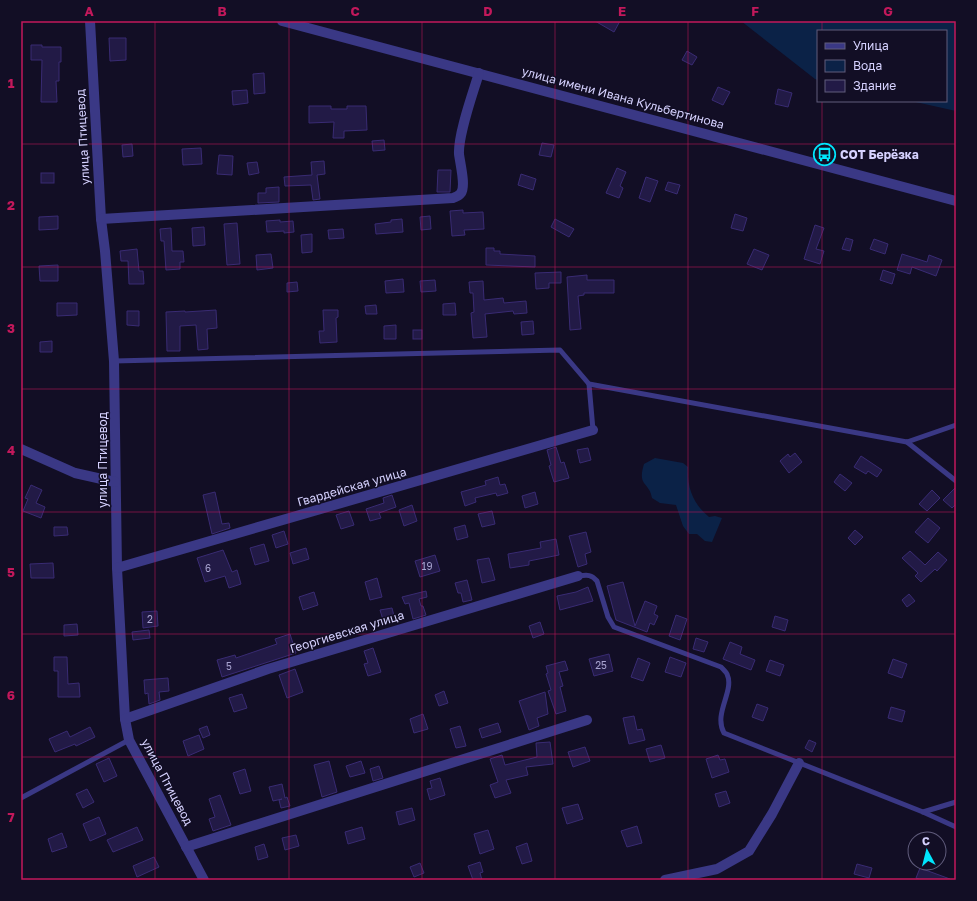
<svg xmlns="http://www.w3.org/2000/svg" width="977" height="901" font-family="'Golos Text',sans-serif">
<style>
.water{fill:#0b2247}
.building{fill:#221a46;stroke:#392b73}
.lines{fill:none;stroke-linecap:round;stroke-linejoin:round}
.service{stroke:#3a3885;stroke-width:5}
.minor{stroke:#3a3885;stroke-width:10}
.grid{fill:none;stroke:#c2185b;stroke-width:1;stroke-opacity:0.55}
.labels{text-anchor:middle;stroke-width:3;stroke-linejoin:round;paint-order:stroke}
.number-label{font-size:10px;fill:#a9a4d1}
.street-label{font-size:12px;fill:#d6d2ff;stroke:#120e25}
.poi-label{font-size:12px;font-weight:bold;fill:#d6d2ff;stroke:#120e25;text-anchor:start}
.neatline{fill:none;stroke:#c2185b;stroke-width:1.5}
.grid-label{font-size:13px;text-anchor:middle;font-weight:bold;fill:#c2185b}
</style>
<rect width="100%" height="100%" fill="#120e25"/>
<g class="water">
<polygon points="741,21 956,21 956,111 911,101 946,101 946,31 818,31 818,80 815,79"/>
<path d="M655 458 683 463 688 467C687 488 693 504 709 517L715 516 722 518 712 542 705 541 697 534H689L683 526 676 505 660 503 652 498C649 481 637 487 644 464Z"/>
</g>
<g class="building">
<polygon points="595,21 620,21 614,32"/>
<polygon points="109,38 126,38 126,60 110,61"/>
<polygon points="31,45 42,45 42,47 61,47 61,62 59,62 59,81 56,81 57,102 41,102 42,60 31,60"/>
<polygon points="687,51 697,57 692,65 682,60"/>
<polygon points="264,73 265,93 254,94 253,74"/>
<polygon points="718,87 730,92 723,105 712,100"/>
<polygon points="778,89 792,93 788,107 775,104"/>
<polygon points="247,90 248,103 233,105 232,91"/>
<polygon points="309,106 331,106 331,109 347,109 347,106 366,106 367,130 344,131 344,138 333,138 334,122 309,123"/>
<polygon points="384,140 385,150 373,151 372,141"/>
<polygon points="542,143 554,145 551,157 539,155"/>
<polygon points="132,144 133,156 123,157 122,145"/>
<polygon points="201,148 202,164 183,165 182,149"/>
<polygon points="219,155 233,156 232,175 217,174"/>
<polygon points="324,161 325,174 317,175 320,199 313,200 311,185 285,186 284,177 312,175 311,162"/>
<polygon points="257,162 259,173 249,175 247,163"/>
<polygon points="617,168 626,172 620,186 623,188 619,198 606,193"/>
<polygon points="438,170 451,170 450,192 437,192"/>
<rect x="41" y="173" width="13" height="10"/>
<polygon points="521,174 536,179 533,190 518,185"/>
<polygon points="646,177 658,181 650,202 639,198"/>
<polygon points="668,182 680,185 677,194 665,190"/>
<polygon points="279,187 279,202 258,203 258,193 266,193 266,188"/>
<polygon points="463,210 463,213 483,212 484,229 464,230 465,235 452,236 450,211"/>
<polygon points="735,214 747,218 743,231 731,228"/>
<polygon points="58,216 58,229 39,230 39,217"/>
<polygon points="430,216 431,229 421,230 420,217"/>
<polygon points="402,219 403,232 376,234 375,224 391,222 391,220"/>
<polygon points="555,219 574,229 569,237 551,227"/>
<polygon points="280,220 280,222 293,221 294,232 284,233 284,231 267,232 266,221"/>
<polygon points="237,223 240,264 227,265 224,224"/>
<polygon points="815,225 824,228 816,249 824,251 820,264 804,259"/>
<polygon points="204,227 205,245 193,246 192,228"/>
<polygon points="171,228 172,251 183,251 184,262 180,262 180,269 166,270 164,241 161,241 160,229"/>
<polygon points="343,229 344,238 329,239 328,230"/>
<polygon points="312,234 312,252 302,253 301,235"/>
<polygon points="846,238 853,240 850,251 842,249"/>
<polygon points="874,239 888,244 885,254 870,249"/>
<polygon points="486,248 494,248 494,251 500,251 500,254 535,256 535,267 486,265"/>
<polygon points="137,249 139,271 143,271 144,284 129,284 128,261 121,261 120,251"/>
<polygon points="754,249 769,255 762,270 747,264"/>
<polygon points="271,254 273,268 257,270 256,255"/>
<polygon points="902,254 927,262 929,255 942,260 936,276 912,267 910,274 897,270"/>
<polygon points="58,265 58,281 40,281 39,266"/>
<polygon points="883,270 895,274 892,284 880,280"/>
<polygon points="561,272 561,283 549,283 549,288 536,289 535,273"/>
<polygon points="587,275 587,280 614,280 614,293 584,293 584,295 578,296 581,329 570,330 567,277"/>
<polygon points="403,279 404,292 386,293 385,281"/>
<polygon points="435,280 436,291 421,292 420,281"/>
<polygon points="483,281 484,300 503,298 504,303 526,301 527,313 514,314 513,311 485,314 487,337 473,338 471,313 474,312 473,293 470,293 469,282"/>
<polygon points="297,282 298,291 287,292 287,283"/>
<polygon points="57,303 77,303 77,315 57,316"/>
<polygon points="455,303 456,315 443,315 443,304"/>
<polygon points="376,305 377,314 366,314 365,306"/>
<polygon points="216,310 217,328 207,329 208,349 198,350 196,325 180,326 180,351 167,351 166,312 185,311 185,312"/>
<polygon points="323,310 338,310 338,317 336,318 337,342 320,343 319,331 324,331"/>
<polygon points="127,311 139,311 139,326 127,325"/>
<polygon points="533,321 534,334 522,335 521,322"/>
<polygon points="396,325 396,339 384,339 384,326"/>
<rect x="413" y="330" width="9" height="9"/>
<polygon points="52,341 52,352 40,352 40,342"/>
<polygon points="556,447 561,463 564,462 569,478 554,482 549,466 551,465 547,450"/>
<polygon points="588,448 591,460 580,463 577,450"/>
<polygon points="795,453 802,462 789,473 780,461 788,454 790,457"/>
<polygon points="861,456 882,470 877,477 868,471 866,474 854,467"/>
<polygon points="840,474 852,483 845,491 834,482"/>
<polygon points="498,477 500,485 505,484 508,493 497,496 496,493 475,498 476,502 465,506 461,492 486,485 485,481"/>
<polygon points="31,485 42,490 36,503 45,507 41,518 23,511 28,499 25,498"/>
<polygon points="956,487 956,504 952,508 943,500"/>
<polygon points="932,490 940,498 927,511 919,504"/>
<polygon points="215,492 222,524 229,523 230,528 212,534 203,495"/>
<polygon points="535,492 538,504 525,508 522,496"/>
<polygon points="392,495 396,507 379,513 381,518 370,521 366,509 384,503 383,498"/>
<polygon points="412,505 417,521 404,526 399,510"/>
<polygon points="349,511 354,525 341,529 336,515"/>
<polygon points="492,511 495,524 482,527 478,514"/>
<polygon points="928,518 940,528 928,543 915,532"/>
<polygon points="465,525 468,537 457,540 454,528"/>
<polygon points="54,527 67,527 68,535 54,536"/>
<polygon points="855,530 863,537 855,545 848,538"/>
<polygon points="284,531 288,544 276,548 272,535"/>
<polygon points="586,532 591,552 585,554 587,564 578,567 569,536"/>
<polygon points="556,539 559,555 529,561 529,565 510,568 508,554 541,548 540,542"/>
<polygon points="264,544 269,561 255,565 250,548"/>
<polygon points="306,548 309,559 293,564 290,553"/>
<polygon points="223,550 232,572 237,570 241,584 229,588 225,576 205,582 197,558"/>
<polygon points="910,551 925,565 938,552 947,560 937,571 935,569 921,582 915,576 918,573 902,558"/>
<polygon points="435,555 440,571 420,577 415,561"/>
<polygon points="489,558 495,580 482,583 477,560"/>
<polygon points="53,563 54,578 31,578 30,564"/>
<polygon points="377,578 382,597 370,600 365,582"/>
<polygon points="467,580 472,600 463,602 461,593 458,593 455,583"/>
<polygon points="623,582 635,626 645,601 657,606 654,614 658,616 654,625 650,623 647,632 616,620 607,586"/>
<polygon points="588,587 593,601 560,610 557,596 576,592"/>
<polygon points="426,591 427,597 419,599 421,606 423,606 426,615 413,619 409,603 405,604 402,597"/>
<polygon points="314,592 318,605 303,610 299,597"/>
<polygon points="909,594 915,601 907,607 902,600"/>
<polygon points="392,608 395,620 384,623 380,610"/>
<polygon points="157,611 158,626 143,628 142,612"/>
<polygon points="676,615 687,619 680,640 669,636"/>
<polygon points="775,616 788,620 785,631 772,627"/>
<polygon points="540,622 544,634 533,638 529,626"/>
<polygon points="77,624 78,635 64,636 64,625"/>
<polygon points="149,630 150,638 133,640 132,632"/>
<polygon points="290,634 296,653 222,677 217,660 235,655 236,658 277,644 275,639"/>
<polygon points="696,638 708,642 704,652 693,649"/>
<polygon points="730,642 742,647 740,654 755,660 751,670 723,659"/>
<polygon points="373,648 381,672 368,676 364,664 368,663 364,651"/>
<polygon points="609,654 613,671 594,676 589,659"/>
<polygon points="54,657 67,657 68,684 79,683 80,697 58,697 58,671 54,671"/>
<polygon points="670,657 686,663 681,677 665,672"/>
<polygon points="638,658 650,663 643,681 631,677"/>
<polygon points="893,659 907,664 902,678 888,673"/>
<polygon points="770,660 784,665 780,676 766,671"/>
<polygon points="565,661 568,670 559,672 563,686 560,687 566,711 556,714 548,691 551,690 546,674 548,673 546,666"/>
<polygon points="295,669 303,692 287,698 279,675"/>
<polygon points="168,678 169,691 159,692 160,700 149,704 148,693 145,694 144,680"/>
<polygon points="444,691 448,703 439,706 435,695"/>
<polygon points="545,692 548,714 537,718 539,726 529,730 519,701"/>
<polygon points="242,694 247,708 234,712 229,698"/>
<polygon points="757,704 768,708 763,721 752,717"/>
<polygon points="891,707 905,711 902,722 888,718"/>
<polygon points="423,714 428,729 414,733 410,719"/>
<polygon points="634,716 637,730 642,729 645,740 629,744 623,718"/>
<polygon points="498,723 501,732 482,738 479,729"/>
<polygon points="207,726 210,735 203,738 199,729"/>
<polygon points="460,726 466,746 456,748 450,729"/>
<polygon points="90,727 95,737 76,746 75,744 55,752 49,739 67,731 70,737"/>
<polygon points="199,735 204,749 188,756 183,741"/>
<polygon points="809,740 816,743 812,752 805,748"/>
<polygon points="550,742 553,764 526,767 528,775 506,780 511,793 495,798 490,785 498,782 490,759 502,755 505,765 537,757 536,743"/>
<polygon points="661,745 665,758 650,762 646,749"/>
<polygon points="585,747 590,761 573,767 568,752"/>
<polygon points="718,755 720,760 725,759 729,772 712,778 706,759"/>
<polygon points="109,758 117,776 104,782 96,764"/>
<polygon points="329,761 337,792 322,797 314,765"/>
<polygon points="361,761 365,773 350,777 346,766"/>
<polygon points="379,766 383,778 373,781 370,769"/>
<polygon points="245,769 251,791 240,794 233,773"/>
<polygon points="440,778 445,795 430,800 427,789 432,788 430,781"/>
<polygon points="282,784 285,798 287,797 290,806 281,808 279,800 282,799 273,801 269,787"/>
<polygon points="87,789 94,802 83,808 76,794"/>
<polygon points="726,791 730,803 719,807 715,794"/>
<polygon points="220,795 231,825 213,831 209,819 215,817 209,799"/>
<polygon points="578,804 583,819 567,824 562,808"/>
<polygon points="412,808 415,820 399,825 396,812"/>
<polygon points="99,817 106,834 90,841 83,824"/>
<polygon points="637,826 642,843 627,847 621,831"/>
<polygon points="137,827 143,840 113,852 107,840"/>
<polygon points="362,827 365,839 348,844 345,832"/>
<polygon points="488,830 494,849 480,854 474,834"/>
<polygon points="62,833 67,847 52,852 48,839"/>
<polygon points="296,835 299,846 285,850 282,838"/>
<polygon points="527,843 532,861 522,864 516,847"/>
<polygon points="264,844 268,857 258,860 255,847"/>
<polygon points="154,857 159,867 137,877 133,866"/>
<polygon points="480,862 483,872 480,873 482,880 473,880 468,866"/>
<polygon points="420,863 424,873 414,877 410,867"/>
<polygon points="857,864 872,868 869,878 854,874"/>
<polygon points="920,868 950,879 950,880 921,880 916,878"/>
</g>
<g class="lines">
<g class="service">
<polyline points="114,361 560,350 589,384 907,442 956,425"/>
<polyline points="589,384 593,430"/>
<polyline points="907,442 956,481"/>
<path d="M578 576C587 575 591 574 597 581L608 617 614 627 721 667C723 669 726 672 727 674 735 691 713 713 724 733L923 812 956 827"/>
<polyline points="21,798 129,740"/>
<polyline points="923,812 956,802"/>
</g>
<g class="minor">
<polyline points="90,21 101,219 105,251 114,361 117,568 125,719 129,740 204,880"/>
<polyline points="282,21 956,201"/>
<path d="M101 219 453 198C456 197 459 196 461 193 466 186 460 163 459 154 458 134 473 93 479 73"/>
<polyline points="21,449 75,473 115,482"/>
<polyline points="117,568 593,430"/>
<polyline points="125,719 268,669 578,576"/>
<polyline points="186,847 587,720"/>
<polyline points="665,880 717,869 749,851 772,814 799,763"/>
</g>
</g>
<path class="grid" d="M155 21V880M289 21V880M422 21V880M555 21V880M688 21V880M822 21V31M822 101V880M21 144H956M21 267H956M21 389H956M21 512H956M21 634H956M21 757H956"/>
<defs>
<symbol id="bus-ring" viewBox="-11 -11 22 22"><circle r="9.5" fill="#120e25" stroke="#00e6fd" stroke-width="1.5"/><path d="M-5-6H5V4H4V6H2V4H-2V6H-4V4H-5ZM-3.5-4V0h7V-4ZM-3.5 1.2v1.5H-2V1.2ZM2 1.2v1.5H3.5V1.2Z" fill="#00e6fd"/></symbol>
</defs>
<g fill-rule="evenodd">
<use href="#bus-ring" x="812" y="142" width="25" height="25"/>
</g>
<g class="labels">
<g class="number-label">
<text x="427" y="570">19</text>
<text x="208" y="572">6</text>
<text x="150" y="623">2</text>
<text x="601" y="669">25</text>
<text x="229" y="670">5</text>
</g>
<g class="street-label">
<text transform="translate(623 98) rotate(15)" y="4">улица имени Ивана Кульбертинова</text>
<text transform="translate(83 137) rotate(-93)" y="4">улица Птицевод</text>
<text transform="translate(103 460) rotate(-90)" y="4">улица Птицевод</text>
<text transform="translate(352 487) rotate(-16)" y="4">Гвардейская улица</text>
<text transform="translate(347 632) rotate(-17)" y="4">Георгиевская улица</text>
<text transform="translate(167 782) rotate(62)" y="4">улица Птицевод</text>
</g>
<g class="poi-label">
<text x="840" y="159">СОТ Берёзка</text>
</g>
</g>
<rect width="977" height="901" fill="none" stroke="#120e25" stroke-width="44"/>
<rect x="817" y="30" width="130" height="72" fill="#120e25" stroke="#605c7c"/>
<rect x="825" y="43" width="20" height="6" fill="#3a3885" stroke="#605c7c"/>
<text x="853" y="50" font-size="12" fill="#d6d2ff">Улица</text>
<rect x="825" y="60" width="20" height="12" fill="#0b2247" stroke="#605c7c"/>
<text x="853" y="70" font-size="12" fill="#d6d2ff">Вода</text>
<rect x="825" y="80" width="20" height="12" fill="#221a46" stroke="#605c7c"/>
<text x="853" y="90" font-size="12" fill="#d6d2ff">Здание</text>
<g transform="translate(927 851) rotate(353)"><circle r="19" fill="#120e25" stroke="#605c7c"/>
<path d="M0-3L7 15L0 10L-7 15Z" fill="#00e6fd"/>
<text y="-6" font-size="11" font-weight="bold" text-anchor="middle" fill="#d6d2ff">С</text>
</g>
<rect x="22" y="22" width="933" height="857" class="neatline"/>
<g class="grid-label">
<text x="89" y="16">A</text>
<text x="222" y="16">B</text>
<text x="355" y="16">C</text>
<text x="488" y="16">D</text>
<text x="622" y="16">E</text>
<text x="755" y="16">F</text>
<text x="888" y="16">G</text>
<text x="11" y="88">1</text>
<text x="11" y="210">2</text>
<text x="11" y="333">3</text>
<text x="11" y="455">4</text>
<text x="11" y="577">5</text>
<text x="11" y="700">6</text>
<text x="11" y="822">7</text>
</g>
</svg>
